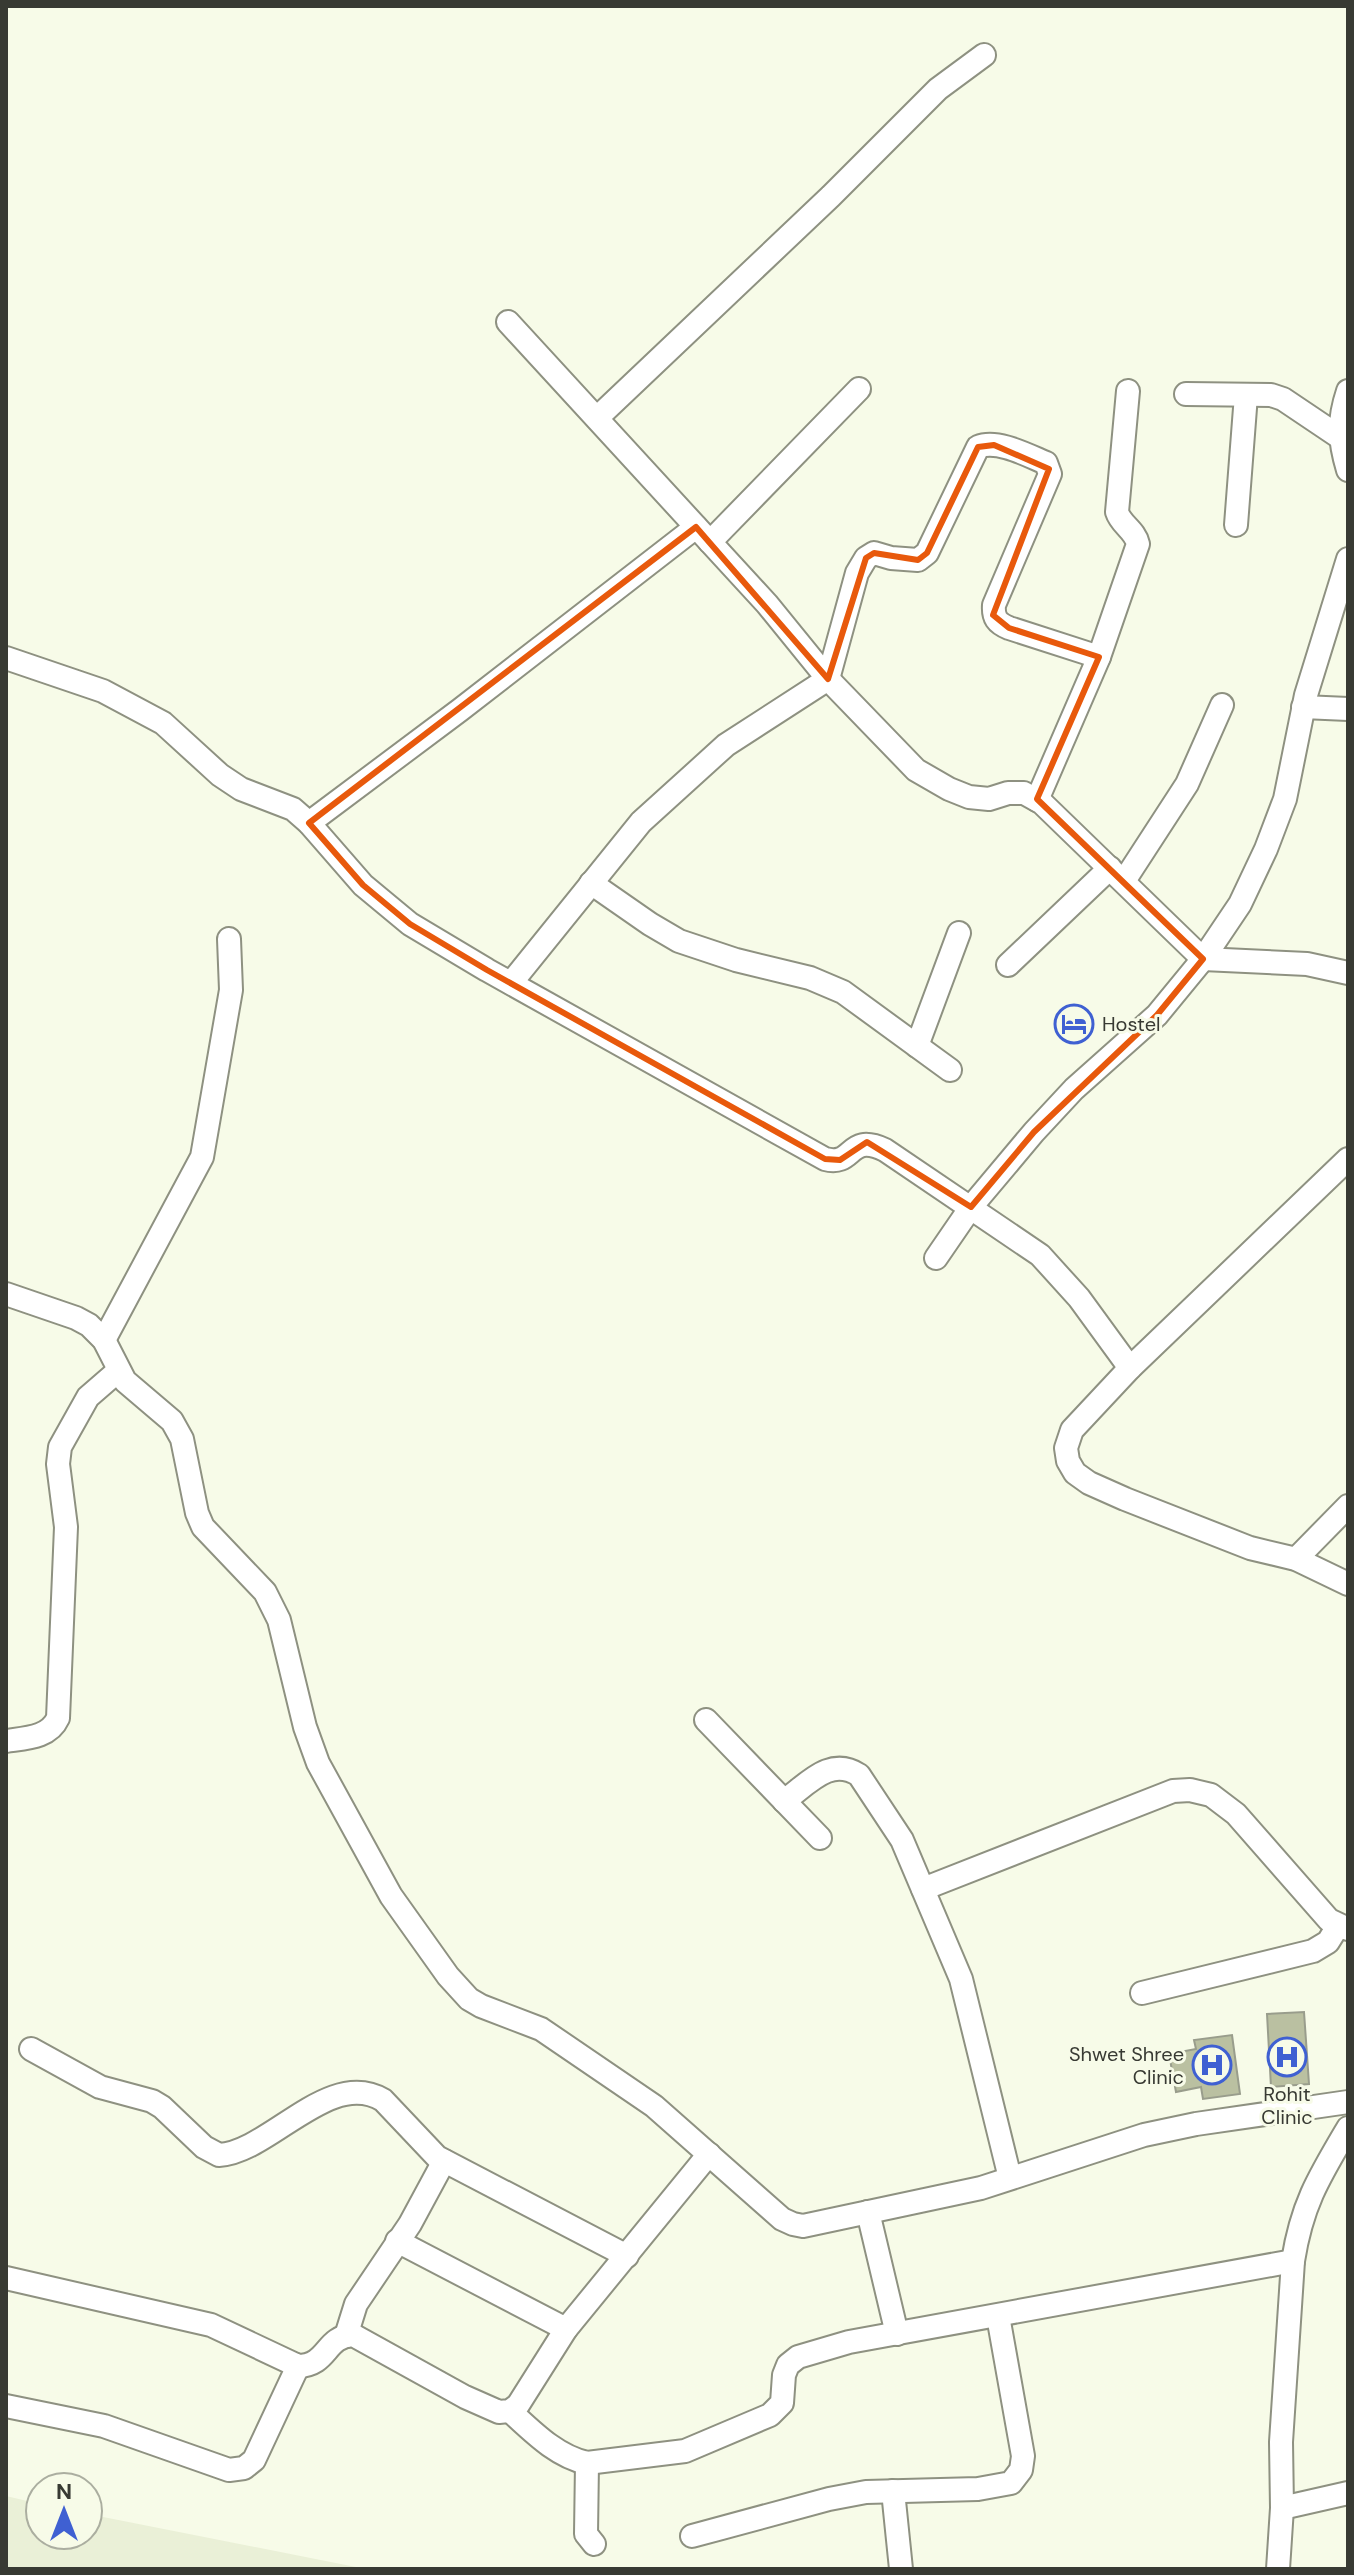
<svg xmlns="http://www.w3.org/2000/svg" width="1354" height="2575" font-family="'DM Sans',sans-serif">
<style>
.built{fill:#eaf0d7}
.building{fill:#bac0a1;stroke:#999d8c;stroke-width:2}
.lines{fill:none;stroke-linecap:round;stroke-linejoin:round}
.minor-casing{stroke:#8e9181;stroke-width:26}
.minor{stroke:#fff;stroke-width:22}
.marked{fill:none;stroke:#e8590c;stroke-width:6;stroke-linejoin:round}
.labels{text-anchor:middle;stroke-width:6;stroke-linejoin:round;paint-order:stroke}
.poi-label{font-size:20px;fill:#383a33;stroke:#f7fbe8;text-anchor:start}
</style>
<rect width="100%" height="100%" fill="#f7fbe8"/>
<polygon class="built" points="6,2496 40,2504 40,2535 88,2535 88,2514 366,2569 6,2569"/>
<g class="building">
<polygon points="1304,2012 1309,2084 1271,2087 1267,2014"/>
<polygon points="1232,2035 1240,2094 1203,2099 1201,2087 1176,2092 1169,2054 1196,2049 1194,2040"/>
</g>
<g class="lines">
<defs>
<g id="minor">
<polyline points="508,322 767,604 828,679 916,770 949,789 969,797 989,799 1008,793 1024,793 1042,803 1203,959 1307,964 1348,973"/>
<path d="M1348 391C1338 421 1339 440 1348 470"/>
<polyline points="1186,394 1271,395 1283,399 1341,438"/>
<polyline points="597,418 831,196 938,89 984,55"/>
<polyline points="1236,525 1246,395"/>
<polyline points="710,542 859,389"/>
<path d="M6 658 103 691 163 723 220 775 241 789 293 809 309 823 363 885 410 924 487 970 825 1159C855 1167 847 1132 885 1150L1040 1255 1079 1298 1130 1368"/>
<polyline points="1303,707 1348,709"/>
<path d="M1037 800 1099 657 1138 544C1135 530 1121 525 1117 512L1128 391"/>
<polyline points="309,823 460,710 696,527"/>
<polyline points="1124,881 1187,784 1222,705"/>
<polyline points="591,883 650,924 679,941 736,960 810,978 843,992 950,1070"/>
<polyline points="1008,965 1110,868"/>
<path d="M511 983 641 822 726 745 828 679 857 573 866 558 874 553 891 558 918 560 927 553 978 447C997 439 1027 455 1046 463L1050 474 994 605C993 618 997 623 1009 628L1099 657"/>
<polyline points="917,1046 959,933"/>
<polyline points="1348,1159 1130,1368 1072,1430 1066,1448 1068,1461 1075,1473 1089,1483 1125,1499 1250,1548 1296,1559 1348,1584"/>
<polyline points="936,1258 971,1207 1034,1132 1074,1089 1157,1015 1203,959 1240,904 1266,849 1285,799 1306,695 1348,559"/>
<polyline points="6,1294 76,1318 89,1325 104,1340 125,1381 172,1421 182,1439 197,1513 203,1527 265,1592 279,1620 305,1727 318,1763 391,1896 448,1976 469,1999 481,2006 541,2029 654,2106 782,2219 793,2224 803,2226 981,2188 1144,2135 1196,2124 1348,2102"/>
<polyline points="104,1340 202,1157 231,990 229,939"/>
<polyline points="1296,1559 1348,1506"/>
<polyline points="706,1720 820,1838"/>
<path d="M6 1741C26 1738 49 1738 58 1718L66 1527 58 1464 60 1447 88 1397 118 1371"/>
<path d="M784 1801C808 1784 830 1756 859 1775L902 1840 961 1979 1010 2178"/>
<polyline points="923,1889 1173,1791 1190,1790 1211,1795 1236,1814 1329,1920 1348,1929"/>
<polyline points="1142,1993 1313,1951 1328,1942 1338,1926"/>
<path d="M31 2049 100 2087 152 2101 162 2107 204 2147 219 2155C270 2152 329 2068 383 2100L437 2157 627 2256"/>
<polyline points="868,2212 897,2334"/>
<polyline points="397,2241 566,2329"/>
<path d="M6 2278 211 2325 298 2366C329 2365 324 2337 353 2335L465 2397 499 2412 510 2411 518 2405 566 2329 709 2154"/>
<polyline points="346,2336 356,2304 410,2224 444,2161"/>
<polyline points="6,2406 104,2426 229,2470 244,2468 254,2460 298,2366"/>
<path d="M510 2411C533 2432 556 2456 587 2463L685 2451 770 2415 782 2403 784 2375 788 2365 798 2357 849 2342 1293 2261"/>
<polyline points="587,2463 586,2534 594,2544"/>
<polyline points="893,2491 901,2569"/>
<polyline points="1282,2508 1348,2493"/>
<polyline points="692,2536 829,2499 866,2492 978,2489 1011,2483 1021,2470 1023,2456 998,2316"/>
<path d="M1278 2569 1282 2508 1281 2442 1293 2261C1302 2204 1319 2177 1348 2128"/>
</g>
</defs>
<use href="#minor" class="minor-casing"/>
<use href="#minor" class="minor"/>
</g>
<path class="marked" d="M994 445 1049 469 993 615 1009 628 1099 657 1037 799 1203 959 1157 1015 1034 1132 971 1207 867 1142 840 1160 825 1159 487 970 410 924 363 885 309 823 696 527 828 679 866 558 874 553 918 560 927 553 978 447Z"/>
<defs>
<symbol id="hotel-ring" viewBox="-11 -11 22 22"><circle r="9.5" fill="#f7fbe8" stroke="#3f60d2" stroke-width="1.5"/><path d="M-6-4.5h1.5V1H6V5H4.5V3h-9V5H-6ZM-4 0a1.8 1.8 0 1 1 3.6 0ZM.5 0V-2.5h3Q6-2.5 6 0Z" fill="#3f60d2"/></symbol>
<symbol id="hospital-ring" viewBox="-11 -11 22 22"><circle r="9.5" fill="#f7fbe8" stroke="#3f60d2" stroke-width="1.5"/><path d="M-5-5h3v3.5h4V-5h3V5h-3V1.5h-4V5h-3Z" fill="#3f60d2"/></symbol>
</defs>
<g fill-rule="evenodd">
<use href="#hotel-ring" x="1052" y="1002" width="44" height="44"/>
<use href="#hospital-ring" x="1265" y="2035" width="44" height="44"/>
<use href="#hospital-ring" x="1190" y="2043" width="44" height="44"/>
</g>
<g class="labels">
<g class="poi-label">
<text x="1102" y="1031">Hostel</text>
<text x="1184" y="2061" text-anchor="end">Shwet Shree<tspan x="1184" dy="23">Clinic</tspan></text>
<text x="1287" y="2101" text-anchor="middle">Rohit<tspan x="1287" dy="23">Clinic</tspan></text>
</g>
</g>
<rect width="1354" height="2575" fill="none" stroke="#383a33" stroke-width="16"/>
<g transform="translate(64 2511)"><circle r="38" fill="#f7fbe8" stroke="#abaea0" stroke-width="2"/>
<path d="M0-6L14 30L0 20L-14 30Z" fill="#3f60d2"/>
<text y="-12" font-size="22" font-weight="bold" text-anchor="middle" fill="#383a33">N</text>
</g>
</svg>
